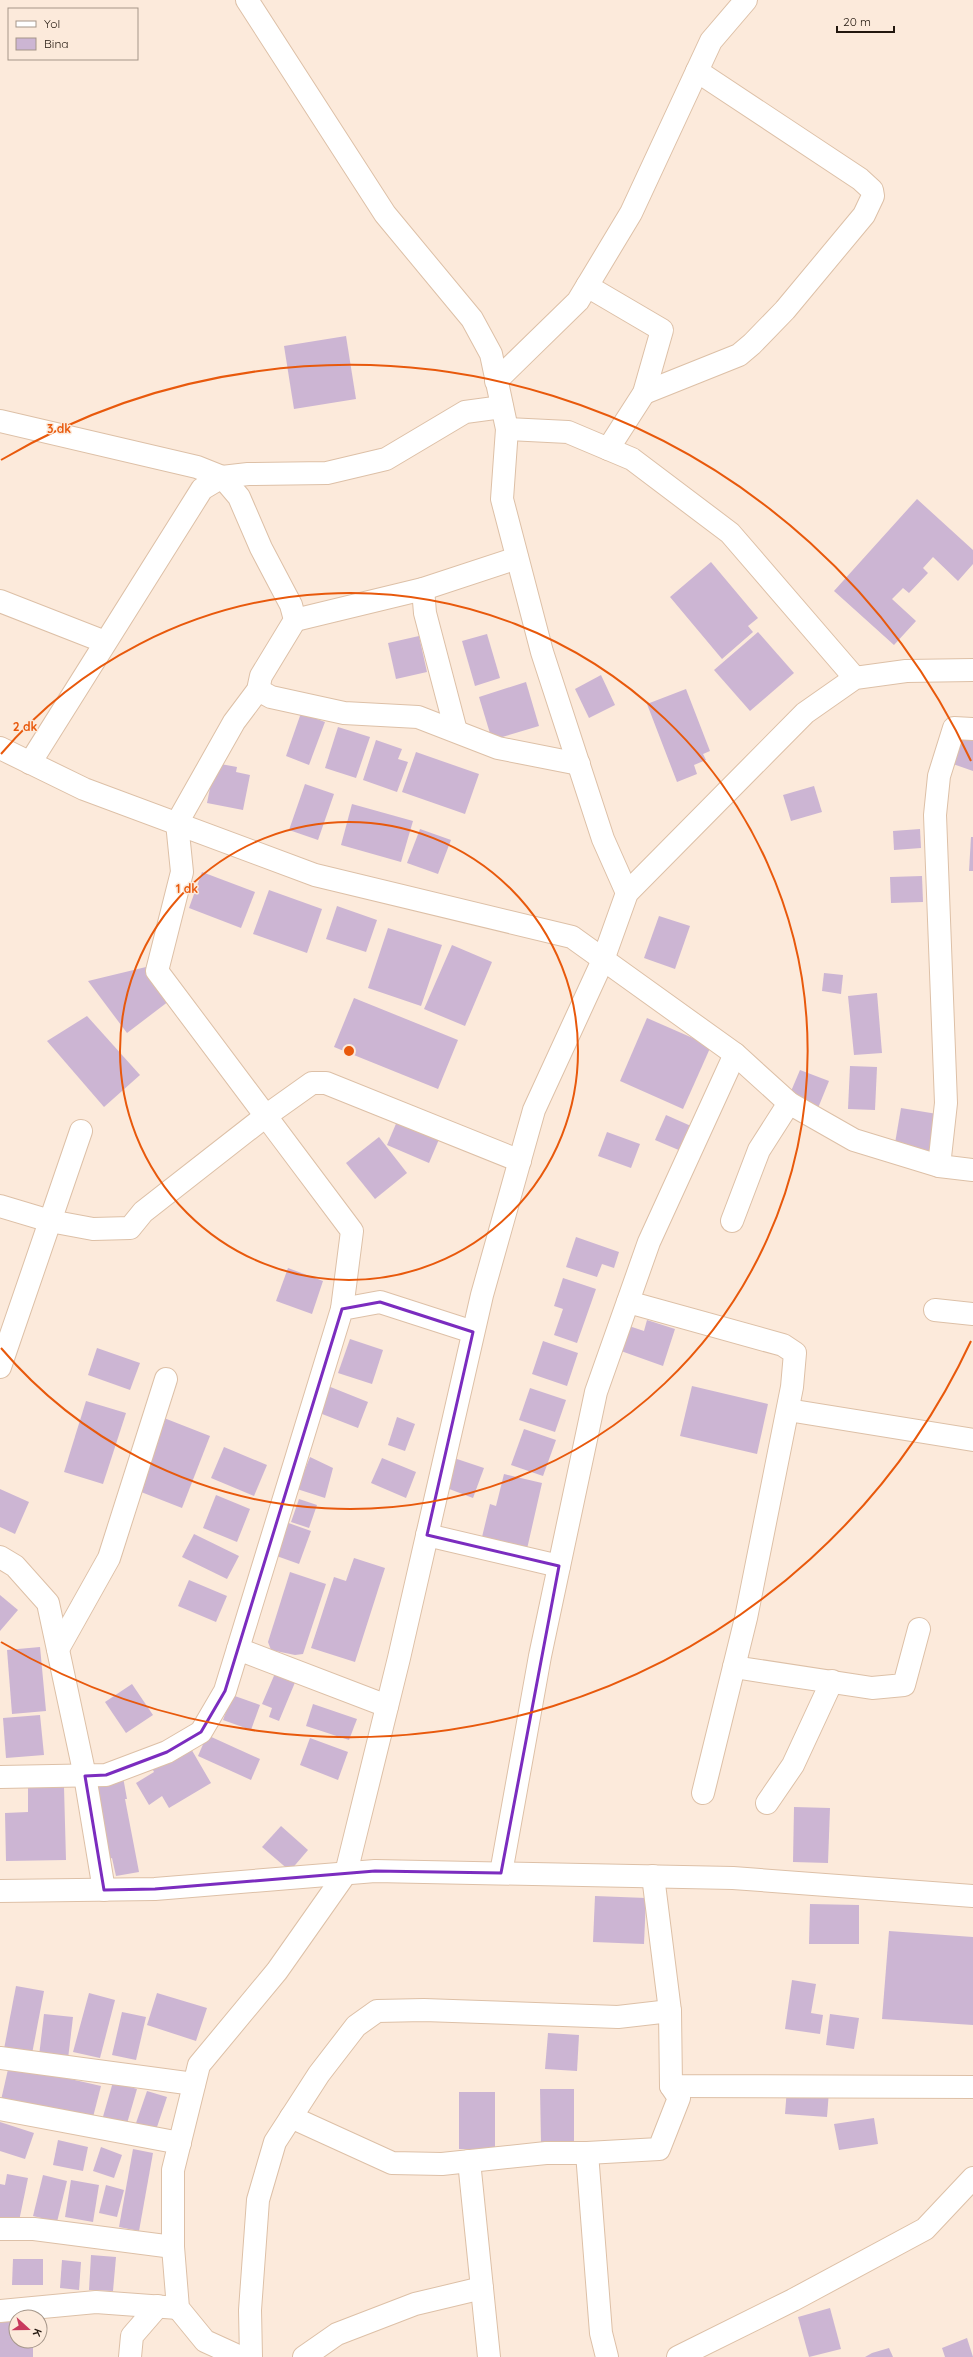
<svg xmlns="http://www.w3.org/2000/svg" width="973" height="2357" font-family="Quicksand,sans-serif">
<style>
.building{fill:#ccb5d3}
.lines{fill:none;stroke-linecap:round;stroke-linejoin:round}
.minor-casing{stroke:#ddc0a7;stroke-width:24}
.minor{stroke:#fff;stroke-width:22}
.marked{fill:none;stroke:#7b2cbf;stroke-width:3;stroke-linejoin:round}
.ring{fill:none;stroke:#e8590c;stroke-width:2}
.centre{fill:#e8590c;stroke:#fceadb;stroke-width:2}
.ring-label{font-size:12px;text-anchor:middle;font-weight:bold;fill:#e8590c;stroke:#fceadb;stroke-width:3;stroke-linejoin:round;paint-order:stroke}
</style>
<rect width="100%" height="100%" fill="#fceadb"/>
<g class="building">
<polygon points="346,336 356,399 294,409 284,346"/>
<polygon points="917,499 973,550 973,564 958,581 933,557 923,568 928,573 909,593 903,588 892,599 916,621 894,645 834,591"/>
<polygon points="711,562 758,618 748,626 753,632 722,659 670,597"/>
<polygon points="758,632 794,673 750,711 714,670"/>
<polygon points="487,634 500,678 475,686 462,641"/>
<polygon points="419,636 427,672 396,679 388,643"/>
<polygon points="601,675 615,705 589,718 575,689"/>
<polygon points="526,682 539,726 492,740 479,697"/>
<polygon points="686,689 710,751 703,754 706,760 694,765 697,774 677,782 647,704"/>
<polygon points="301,713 325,722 309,765 286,756"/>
<polygon points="338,727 370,737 356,778 325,768"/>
<polygon points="962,737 973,741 973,771 953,764"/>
<polygon points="376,740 402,749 398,759 408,762 397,792 363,780"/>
<polygon points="416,752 479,774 465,814 402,792"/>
<polygon points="215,763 237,767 236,772 250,775 243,810 207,803"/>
<polygon points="305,784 334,794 318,840 289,830"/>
<polygon points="814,786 822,812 791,821 783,795"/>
<polygon points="352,804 413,821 401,862 341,845"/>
<polygon points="420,829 451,840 438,874 407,863"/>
<polygon points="920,829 921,848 894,850 893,831"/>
<polygon points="971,837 973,837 973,871 969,871"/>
<polygon points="202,872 255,892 241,928 189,908"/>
<polygon points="922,876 923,902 891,903 890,877"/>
<polygon points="269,890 322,909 307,953 253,934"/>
<polygon points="337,906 377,920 366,952 326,939"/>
<polygon points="659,916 690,926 675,969 644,958"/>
<polygon points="388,928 442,945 421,1006 368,988"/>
<polygon points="452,945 492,962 465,1026 424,1009"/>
<polygon points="146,967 169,1001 127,1033 88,981"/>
<polygon points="824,973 843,975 841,994 822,991"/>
<polygon points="877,993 882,1053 854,1055 848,996"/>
<polygon points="354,998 458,1040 438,1089 334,1047"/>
<polygon points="87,1016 140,1075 104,1107 47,1041"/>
<polygon points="647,1018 711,1046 683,1109 620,1081"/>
<polygon points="850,1066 877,1067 875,1110 848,1109"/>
<polygon points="800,1070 829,1081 818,1108 789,1096"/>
<polygon points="901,1108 937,1114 930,1156 894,1149"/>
<polygon points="666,1115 691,1126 681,1151 655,1140"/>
<polygon points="398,1119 440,1137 429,1163 387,1145"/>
<polygon points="607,1132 640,1144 631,1168 598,1156"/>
<polygon points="379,1137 407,1173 375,1199 346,1163"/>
<polygon points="576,1237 619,1252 614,1268 602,1264 597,1277 566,1267"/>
<polygon points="288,1268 323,1281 312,1314 276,1301"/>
<polygon points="563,1278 596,1289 577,1343 554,1335 563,1309 554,1306"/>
<polygon points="647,1320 675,1329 663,1366 621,1351 629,1326 644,1331"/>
<polygon points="350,1339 383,1350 372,1384 338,1373"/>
<polygon points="543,1341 578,1353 567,1386 532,1374"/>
<polygon points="97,1348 140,1363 130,1390 88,1375"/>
<polygon points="328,1386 368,1402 358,1428 317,1412"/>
<polygon points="692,1386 768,1404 757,1454 680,1436"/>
<polygon points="530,1388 566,1400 555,1432 519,1420"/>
<polygon points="86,1401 126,1413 103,1484 64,1472"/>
<polygon points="397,1417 415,1424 405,1451 388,1445"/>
<polygon points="164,1418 210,1436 182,1508 136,1490"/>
<polygon points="524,1429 556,1440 543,1476 511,1465"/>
<polygon points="224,1447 267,1465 254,1496 211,1478"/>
<polygon points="310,1457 333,1468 325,1498 297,1489"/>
<polygon points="382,1458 416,1472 406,1498 371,1483"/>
<polygon points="454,1458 484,1468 473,1498 444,1487"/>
<polygon points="504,1474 542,1483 527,1549 482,1537 490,1504 496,1506"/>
<polygon points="0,1489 29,1502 15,1534 0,1527"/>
<polygon points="216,1495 250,1509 237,1542 203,1528"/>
<polygon points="299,1499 317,1505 309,1528 291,1522"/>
<polygon points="283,1521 311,1531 299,1564 271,1554"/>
<polygon points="194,1534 239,1556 227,1579 182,1557"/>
<polygon points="354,1558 385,1568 355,1662 311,1648 334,1577 346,1581"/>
<polygon points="290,1572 326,1584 303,1654 295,1655 271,1650 268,1642"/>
<polygon points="189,1580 227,1596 216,1622 178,1606"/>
<polygon points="0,1595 18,1610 0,1631"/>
<polygon points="40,1647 46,1711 12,1714 7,1650"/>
<polygon points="276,1671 296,1680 279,1721 269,1717 272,1708 262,1704"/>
<polygon points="132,1684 153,1715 126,1733 105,1702"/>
<polygon points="232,1695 260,1705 251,1730 223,1720"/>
<polygon points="313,1704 357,1719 349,1740 306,1726"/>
<polygon points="40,1715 44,1755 6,1758 3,1718"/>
<polygon points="207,1735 260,1759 251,1780 198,1756"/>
<polygon points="310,1738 348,1752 338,1780 300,1765"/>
<polygon points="190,1747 211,1783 169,1808 162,1796 149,1805 136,1783 154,1772 152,1768"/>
<polygon points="123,1777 127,1799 125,1799 139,1872 116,1876 112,1858 107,1860 92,1783"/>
<polygon points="64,1787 66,1860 6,1861 5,1813 28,1812 28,1788"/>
<polygon points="794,1807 830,1808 828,1863 793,1862"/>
<polygon points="281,1826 308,1850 290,1871 262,1847"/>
<polygon points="595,1896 646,1898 644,1944 593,1942"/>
<polygon points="810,1904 859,1905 859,1944 809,1944"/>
<polygon points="889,1931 973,1937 973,2025 882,2019"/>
<polygon points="792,1980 816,1984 811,2013 823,2015 820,2034 785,2029"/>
<polygon points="16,1986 44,1991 32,2054 4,2049"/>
<polygon points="89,1993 115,2000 100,2058 73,2052"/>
<polygon points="157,1993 207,2008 196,2041 147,2025"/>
<polygon points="122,2012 146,2017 136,2060 112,2055"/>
<polygon points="44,2014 73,2017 68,2059 39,2056"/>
<polygon points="830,2014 859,2018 854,2049 826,2045"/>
<polygon points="548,2033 579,2035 577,2071 545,2069"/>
<polygon points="9,2065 101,2086 92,2121 1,2100"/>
<polygon points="113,2082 137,2089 126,2127 102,2120"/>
<polygon points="787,2088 829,2091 827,2117 785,2114"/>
<polygon points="540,2089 574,2089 574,2144 541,2143"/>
<polygon points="147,2091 167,2097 156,2130 136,2123"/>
<rect x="459" y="2092" width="36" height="57"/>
<polygon points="874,2118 878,2144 839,2150 834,2124"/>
<polygon points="0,2122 34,2133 25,2159 0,2151"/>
<polygon points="58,2140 88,2147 83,2171 53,2165"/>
<polygon points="101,2147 122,2155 114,2178 93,2171"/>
<polygon points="133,2149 153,2153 139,2231 119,2227"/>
<polygon points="7,2174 28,2178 19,2221 0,2217 0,2184 5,2185"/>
<polygon points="43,2175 67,2181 57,2222 33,2216"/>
<polygon points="71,2180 99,2185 93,2222 65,2217"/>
<polygon points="106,2185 124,2190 117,2217 99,2213"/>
<polygon points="91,2255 116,2257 113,2291 89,2290"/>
<polygon points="13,2259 43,2259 43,2285 12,2285"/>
<polygon points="62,2260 81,2262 79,2290 60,2288"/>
<polygon points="830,2308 841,2349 809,2357 798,2317"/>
<polygon points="0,2319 16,2319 16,2341 33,2341 33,2357 0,2357"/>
<polygon points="967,2338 973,2357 945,2357 942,2348"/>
<polygon points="889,2348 893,2357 865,2357 872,2353"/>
</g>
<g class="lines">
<defs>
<g id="minor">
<polyline points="247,0 385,214 472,319 491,354 507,429 502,499 542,652 603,839 627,893"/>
<polyline points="587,286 662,330 644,393 608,449"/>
<polyline points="496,381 578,301 631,213 711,41 746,0"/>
<polyline points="644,393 739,355 752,344 785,310 864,215 873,196 872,190 860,179 697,71"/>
<polyline points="0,421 197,467 222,477 239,497 261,548 291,605 295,620 261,676 258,690 234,722 177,823 182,872 157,971 352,1231 342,1309"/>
<polyline points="507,429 568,432 632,459 730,533 855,678"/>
<polyline points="423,589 425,613 456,731"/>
<polyline points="0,601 105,642"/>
<polyline points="295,620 423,589 517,558"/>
<polyline points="258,690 271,697 344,713 418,717 498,748 579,764"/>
<polyline points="0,748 84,789 315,875 572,937 735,1054 789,1103 854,1140 939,1166 973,1170"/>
<polyline points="30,763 202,489 222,477 248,474 327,473 386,459 465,412 502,407"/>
<polyline points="939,1166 946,1103 935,815 939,776 954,728 973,729"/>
<polyline points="0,1206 50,1221 93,1229 130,1228 143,1212 267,1115 312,1083 326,1083 520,1161"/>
<polyline points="732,1221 759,1150 789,1103"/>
<polyline points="628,1302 783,1345 795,1353 792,1387 746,1618 703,1793"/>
<polyline points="935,1310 973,1314"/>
<polyline points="0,1367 81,1131"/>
<polyline points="788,1410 973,1440"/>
<polyline points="427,1535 559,1566"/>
<polyline points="0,1557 15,1566 48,1603 85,1776 104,1890"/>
<polyline points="58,1649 109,1558 166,1379"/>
<polyline points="238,1649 387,1706"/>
<polyline points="734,1667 872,1688 904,1685 919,1629"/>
<polyline points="0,1777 106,1775 167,1752 201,1732 225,1691 342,1309 380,1302 473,1332"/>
<polyline points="767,1803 793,1765 832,1681"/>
<polyline points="501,1873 540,1656 596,1392 649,1242 735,1054"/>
<polyline points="653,1876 670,2011 671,2086 973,2087"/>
<polyline points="0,1891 155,1889 375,1871 733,1878 973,1896"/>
<polyline points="0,2058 194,2084"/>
<polyline points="0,2109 180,2143"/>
<polyline points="291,2117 392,2163 442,2164 546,2153 587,2153 659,2149 679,2098 671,2086"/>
<polyline points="587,2153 601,2333 607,2357"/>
<polyline points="469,2161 489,2357"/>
<polyline points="0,2229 34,2229 173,2247"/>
<polyline points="0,2311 96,2302 178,2308"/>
<polyline points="130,2357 132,2336 158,2306"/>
<polyline points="240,2357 205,2341 178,2308 173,2247 173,2170 199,2065 277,1971 346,1873 399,1658 482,1295 534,1110 603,960 627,893 805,713 855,678 906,671 973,670"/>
<polyline points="251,2357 250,2310 258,2200 275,2142 319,2074 356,2026 377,2011 424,2010 618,2017 670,2011"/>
<polyline points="304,2357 337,2334 415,2304 482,2288"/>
<polyline points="678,2357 793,2300 925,2229 973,2178"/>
</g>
</defs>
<use href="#minor" class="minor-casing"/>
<use href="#minor" class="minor"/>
</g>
<path class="marked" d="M380 1302 473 1332 427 1535 559 1566 501 1873 375 1871 155 1889 104 1890 85 1776 106 1775 167 1752 201 1732 225 1691 342 1309Z"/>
<g class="ring">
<circle cx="349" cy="1051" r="229"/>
<path d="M1 754A458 458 0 1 1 1 1348"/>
<path d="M971 1341A686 686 0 0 1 1 1642M1 460A686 686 0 0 1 971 761"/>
</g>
<circle cx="349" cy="1051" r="6" class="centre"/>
<g class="ring-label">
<text x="59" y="433">3 dk</text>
<text x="25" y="731">2 dk</text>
<text x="187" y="893">1 dk</text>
</g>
<rect x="8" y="8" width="130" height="52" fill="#fceadb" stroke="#a59689"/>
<rect x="16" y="21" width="20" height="6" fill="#ffffff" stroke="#a59689"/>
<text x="44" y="28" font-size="12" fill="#22170e">Yol</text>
<rect x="16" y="38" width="20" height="12" fill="#ccb5d3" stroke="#a59689"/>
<text x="44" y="48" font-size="12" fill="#22170e">Bina</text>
<g transform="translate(28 2329) rotate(111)"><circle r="19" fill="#fceadb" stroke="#a59689"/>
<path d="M0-3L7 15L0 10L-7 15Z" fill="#c8395d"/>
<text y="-6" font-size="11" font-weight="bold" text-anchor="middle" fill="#22170e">K</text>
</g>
<path d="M837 26v6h57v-6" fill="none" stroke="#22170e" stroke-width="2"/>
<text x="843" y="26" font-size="12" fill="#22170e" stroke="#fceadb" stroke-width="3" paint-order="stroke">20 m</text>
</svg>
